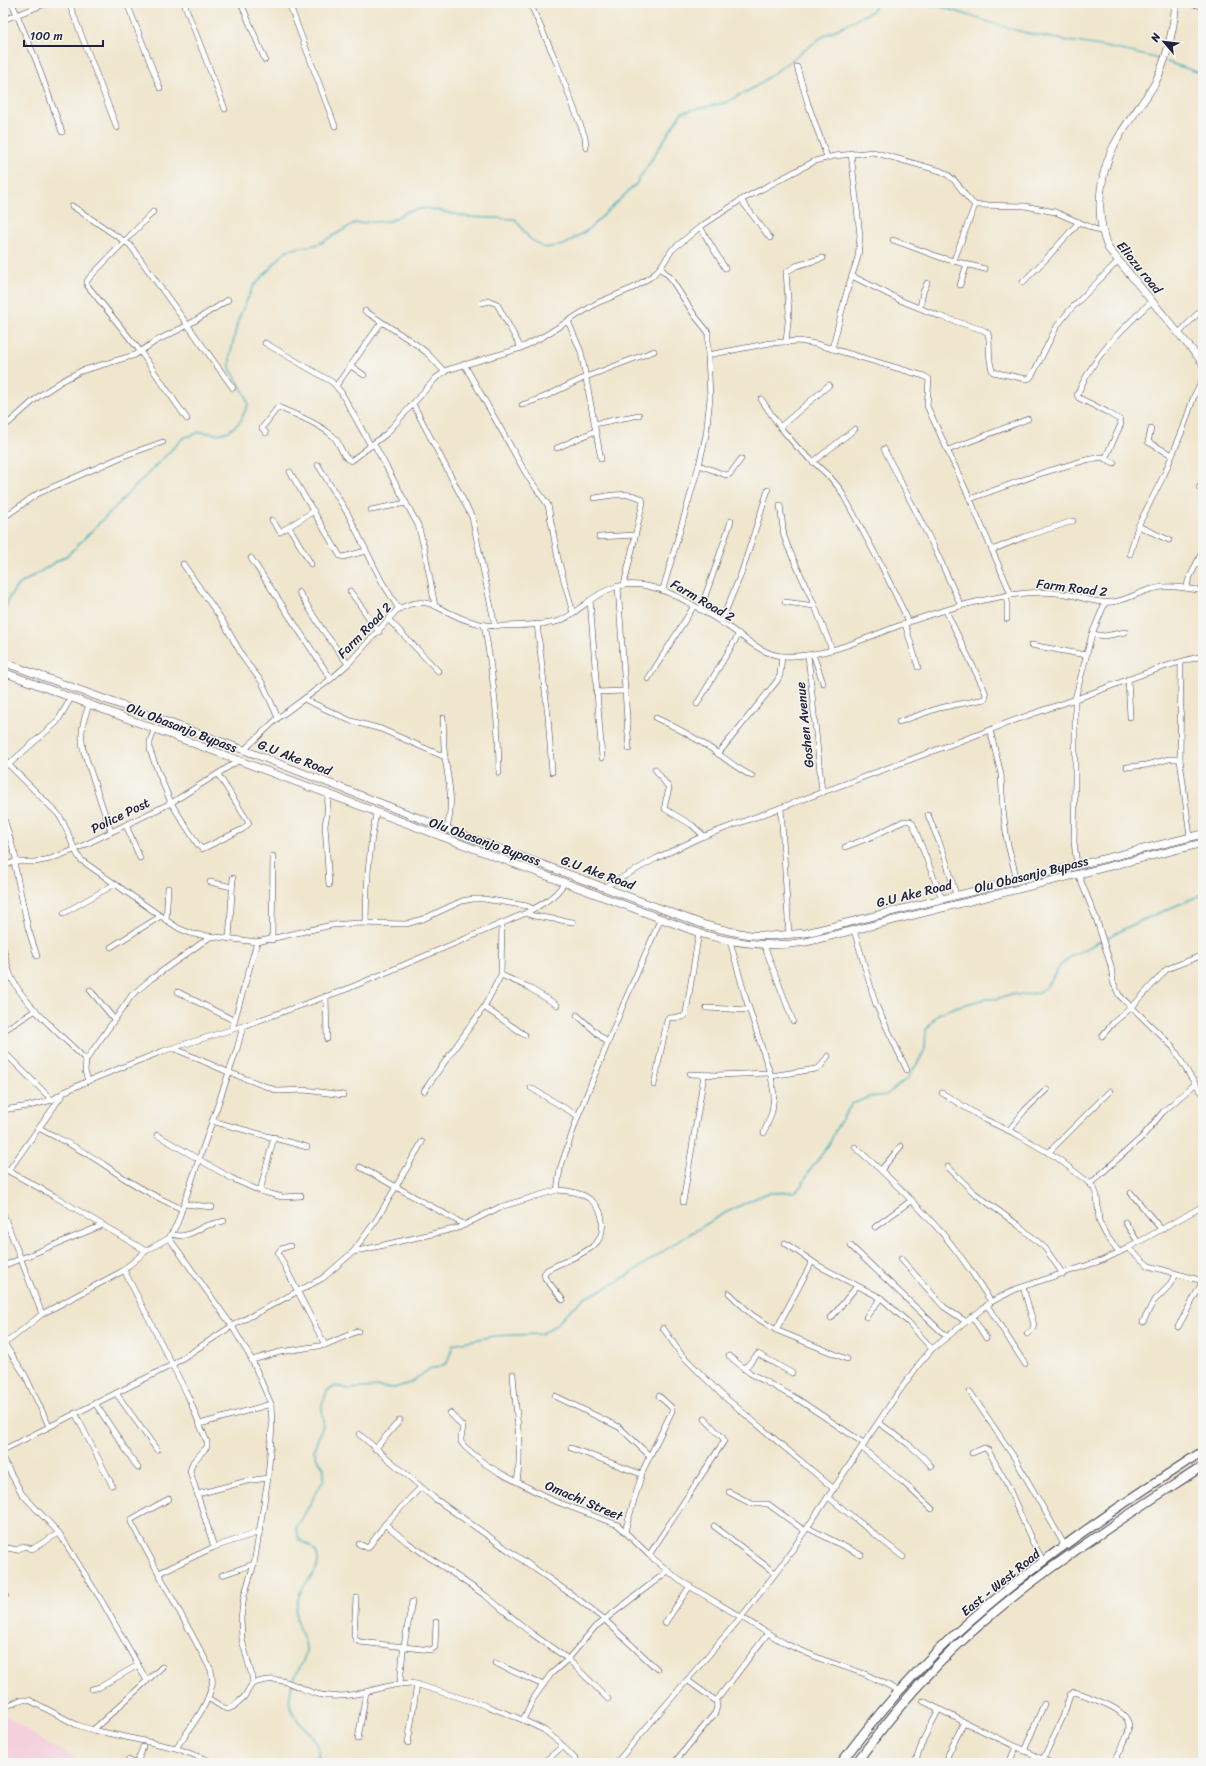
<svg xmlns="http://www.w3.org/2000/svg" width="1206" height="1766" font-family="Sriracha,sans-serif">
<style>
.built{fill:#f4cfdd}
.lines{fill:none;stroke-linecap:round;stroke-linejoin:round}
.stream{stroke:#43b1be;stroke-width:1.5}
.street-casing{stroke:#413f51;stroke-width:6}
.secondary-casing{stroke:#413f51;stroke-width:8}
.primary-casing{stroke:#413f51;stroke-width:10}
.street{stroke:#fff;stroke-width:5}
.secondary{stroke:#fff;stroke-width:7}
.primary{stroke:#fff;stroke-width:8}
.labels{text-anchor:middle;stroke-width:3;stroke-linejoin:round;paint-order:stroke}
.street-label{font-size:13px;fill:#22223b;stroke:#f6f6f2}
</style>
<rect width="100%" height="100%" fill="#f6f6f2"/>
<filter id="ink" filterUnits="userSpaceOnUse"><feTurbulence type="fractalNoise" baseFrequency=".025" numOctaves="2"/><feDisplacementMap in="SourceGraphic" scale="8" xChannelSelector="R" yChannelSelector="G"/><feConvolveMatrix kernelMatrix="1 2 1 2 8 2 1 2 1" color-interpolation-filters="sRGB"/></filter>
<filter id="wash" filterUnits="userSpaceOnUse"><feTurbulence type="fractalNoise" baseFrequency=".012" numOctaves="4" result="noise"/><feDisplacementMap in="SourceGraphic" scale="16" xChannelSelector="R" yChannelSelector="G"/><feGaussianBlur stdDeviation="0.9" result="paint"/><feColorMatrix in="noise" values="0 0 0 0 0 0 0 0 0 0 0 0 0 0 0 0 0 1.4 0 .05"/><feComposite in="paint" operator="in"/></filter>
<g filter="url(#wash)">
<rect width="100%" height="100%" fill="#f0e6cd"/>
<polygon class="built" points="3,1714 49,1745 88,1763 3,1763"/>
<g class="lines">
<g class="stream">
<path d="M924 3C959 10 992 25 1027 33 1071 43 1117 46 1161 60"/>
<polyline points="1167,62 1203,74"/>
<polyline points="3,615 9,598 17,586 69,554 183,438 200,432 218,434 229,431 240,422 248,405 246,396 230,368 230,356 238,320 253,287 287,250 319,244 355,223 390,221 408,211 426,208 468,217 515,219 529,238 544,248 564,245 589,229 636,184 682,112 725,103 755,87 822,37 872,11 879,3"/>
<path d="M316 1763C328 1736 295 1728 290 1706 289 1699 290 1691 292 1685 295 1672 306 1662 306 1649 306 1640 301 1633 298 1626 295 1618 296 1607 298 1599 301 1584 320 1573 318 1559 317 1547 307 1545 299 1539L296 1529 324 1479V1468L316 1456 314 1450 323 1425 322 1405 327 1391 336 1386 348 1389 379 1387 394 1388 410 1383 431 1368H436L447 1363 453 1345 458 1343 494 1336 541 1334 557 1324 565 1315 583 1299 619 1281 683 1238 725 1213 760 1196 769 1193 795 1192 802 1185 810 1170 828 1146 838 1125 852 1104 869 1097 886 1095 908 1078 923 1054 925 1048 926 1030 938 1014 958 1006 985 999H997L1011 994 1020 995 1038 993 1045 988 1061 965 1071 956 1138 922 1203 894"/>
</g>
</g>
</g>
<g filter="url(#ink)">
<g class="lines">
<defs>
<g id="street">
<polyline points="12,3 36,60 62,132"/>
<polyline points="69,3 117,128"/>
<polyline points="127,3 160,88"/>
<polyline points="184,3 225,109"/>
<polyline points="241,3 265,60"/>
<polyline points="289,3 335,126"/>
<polyline points="530,3 556,61 585,137 586,148"/>
<polyline points="1185,3 1203,6"/>
<polyline points="3,20 48,3"/>
<polyline points="797,67 808,104 827,157"/>
<polyline points="741,200 770,238"/>
<polyline points="72,206 130,245 233,388"/>
<polyline points="153,212 90,277 87,281 87,285 140,351 187,419"/>
<polyline points="893,240 942,258 985,269"/>
<polyline points="954,260 975,205"/>
<polyline points="660,268 669,276 695,316 708,332 708,355 710,398 706,435 699,465 663,589"/>
<path d="M725 268 700 227 741 200 815 161 834 156 873 152 941 171C961 181 960 193 975 205L1025 206 1055 212 1102 232"/>
<path d="M852 276 902 301 939 316 983 330 988 333C991 345 987 361 993 372L1026 379 1030 378 1034 372 1057 326 1069 311 1118 261"/>
<polyline points="1023,282 1046,259 1079,222"/>
<polyline points="960,285 967,264"/>
<polyline points="482,303 490,301 497,304 521,348"/>
<polyline points="920,308 923,292 927,283"/>
<polyline points="365,311 414,343 426,352 445,372"/>
<polyline points="568,321 581,352 601,459"/>
<polyline points="1179,333 1203,308"/>
<polyline points="786,342 789,312 786,272 796,266 823,258"/>
<polyline points="265,343 332,382 341,392 371,446"/>
<polyline points="832,349 847,291 858,257 860,236 851,153"/>
<polyline points="708,355 770,343 799,341 816,344 924,376 929,379 927,406 970,499 1011,594"/>
<polyline points="464,364 528,477 548,505 558,559 573,613"/>
<polyline points="351,366 364,375"/>
<polyline points="336,386 381,323"/>
<polyline points="761,399 780,427 797,447 830,477 840,489 880,563 909,622"/>
<polyline points="413,404 472,517 495,626"/>
<polyline points="522,405 544,397 586,377 654,351"/>
<polyline points="594,424 639,415"/>
<polyline points="780,427 829,385"/>
<polyline points="3,428 39,396 62,381 81,371 135,355 156,341 188,325 228,300"/>
<polyline points="1151,429 1148,442 1172,455"/>
<path d="M266 433 262 428 278 407C296 415 318 423 333 436 341 443 341 457 351 461L386 434 436 378 447 370 521 348 544 336 597 303 633 288 652 276 660 268 672 250 700 227"/>
<polyline points="374,444 418,525 424,547 435,606"/>
<polyline points="557,448 595,431"/>
<polyline points="884,449 935,549 961,606"/>
<polyline points="948,450 1028,419"/>
<path d="M1105 459 1121 424 1120 420 1107 412 1079 398 1077 395C1094 355 1121 330 1152 301"/>
<polyline points="813,462 855,429"/>
<polyline points="318,465 348,514 382,582 399,609"/>
<polyline points="699,465 726,475 730,474 741,459"/>
<polyline points="290,472 340,556 343,557 366,551"/>
<polyline points="1199,488 1203,481"/>
<path d="M594 498C609 496 629 491 642 499L643 502 624 585"/>
<polyline points="970,499 1042,473 1086,460 1102,457 1114,463"/>
<polyline points="780,505 784,536 788,547 814,604 832,650"/>
<polyline points="371,510 406,503"/>
<polyline points="3,518 37,494 126,455 163,442"/>
<polyline points="272,520 280,532 314,511"/>
<polyline points="1138,526 1169,540"/>
<polyline points="289,527 311,564"/>
<polyline points="599,537 635,535"/>
<polyline points="992,550 1024,537 1073,521"/>
<polyline points="1130,554 1138,526 1164,475 1183,429 1194,396 1203,378"/>
<polyline points="251,558 331,679"/>
<polyline points="183,564 222,620 246,662 262,682 278,718"/>
<polyline points="618,586 629,749"/>
<polyline points="1187,588 1188,581 1203,550"/>
<polyline points="350,591 379,632"/>
<polyline points="299,592 322,629 348,664"/>
<polyline points="590,600 602,758"/>
<polyline points="785,602 815,606"/>
<polyline points="700,610 712,577 731,521"/>
<polyline points="1007,619 1007,595"/>
<polyline points="389,620 438,671"/>
<polyline points="721,622 741,574 768,490"/>
<path d="M484 624C493 674 499 722 499 773"/>
<polyline points="537,624 548,716 552,772"/>
<polyline points="905,624 918,667"/>
<polyline points="1092,634 1105,636 1125,632"/>
<polyline points="1031,645 1086,655"/>
<polyline points="813,654 823,683"/>
<polyline points="808,655 822,792"/>
<polyline points="1181,662 1180,759 1190,837"/>
<polyline points="648,679 694,606"/>
<polyline points="1128,679 1130,717"/>
<polyline points="596,692 625,691"/>
<polyline points="304,699 351,721 381,729 445,757"/>
<polyline points="697,704 739,634"/>
<path d="M89 705C83 721 80 732 83 749L111 832"/>
<path d="M443 718C444 731 443 745 445 758 449 784 454 802 447 829"/>
<path d="M656 718C676 727 694 737 713 750 726 759 737 769 752 776"/>
<polyline points="899,722 939,708 985,699 986,695 984,689 946,611"/>
<polyline points="154,730 150,742 150,750 155,764 171,803 198,845 202,849 243,829 249,823 218,774"/>
<polyline points="990,730 1001,774 1003,810 1007,841 1017,880"/>
<path d="M244 750 278 718 331 679 348 664 397 610C406 605 416 601 426 603 434 604 442 610 450 613 465 621 486 627 503 626 521 625 542 626 559 621 568 618 577 610 584 605 605 588 624 580 651 587 675 592 707 613 727 626 744 637 762 655 783 656 824 658 861 640 898 626 933 613 969 602 1005 596 1025 592 1046 591 1065 594 1080 596 1096 604 1112 602 1125 601 1139 592 1152 589 1168 584 1187 588 1203 591"/>
<polyline points="718,754 777,681 780,675 782,656"/>
<path d="M3 759 58 814C69 829 70 845 81 860L169 922 180 929 193 934 257 942 332 925 358 923 406 924 423 919 462 901 473 899H484L503 902 527 906 533 909"/>
<polyline points="8,765 57,722 71,698"/>
<polyline points="1127,767 1147,765 1169,759 1180,759"/>
<path d="M655 769 669 788C668 795 664 802 665 809L692 825 704 836"/>
<polyline points="328,795 327,814 325,825 329,885"/>
<polyline points="781,808 789,935"/>
<polyline points="3,815 17,862"/>
<polyline points="928,815 944,854 956,895"/>
<polyline points="126,825 140,858"/>
<polyline points="845,847 871,837 904,821 910,821 913,824 942,899"/>
<polyline points="14,862 28,928 37,956"/>
<polyline points="1077,865 1074,842 1075,780 1075,699 1092,634 1105,603"/>
<polyline points="3,866 14,862 35,862 50,859 74,850 171,803 238,761"/>
<polyline points="1078,874 1096,918 1111,966 1113,982 1119,995 1173,1047 1190,1076 1203,1094"/>
<polyline points="210,882 232,887"/>
<path d="M605 887 657 858 699 838 990 730C1018 718 1047 709 1076 699 1118 684 1159 666 1203 656"/>
<polyline points="64,913 115,884"/>
<polyline points="526,913 534,916 573,922"/>
<polyline points="166,920 168,888"/>
<path d="M366 923C366 886 369 849 376 813"/>
<polyline points="854,930 876,1005 907,1070"/>
<polyline points="229,939 233,878"/>
<polyline points="272,940 273,856"/>
<polyline points="730,941 745,996 771,1076 774,1095 772,1112 764,1133"/>
<polyline points="764,945 793,1021"/>
<path d="M3 947C5 956 7 965 10 974 21 1003 64 1037 86 1060"/>
<polyline points="111,947 161,916"/>
<polyline points="501,975 526,986 557,1005"/>
<polyline points="90,990 114,1019"/>
<polyline points="178,992 235,1021"/>
<polyline points="326,996 327,1039"/>
<polyline points="484,1007 525,1035"/>
<polyline points="706,1008 749,1010"/>
<polyline points="577,1015 608,1043"/>
<polyline points="232,1029 257,942"/>
<polyline points="3,1031 36,1010"/>
<polyline points="1102,1036 1113,1023 1132,1007 1167,969 1203,955"/>
<polyline points="173,1048 228,1072 278,1091 305,1090 343,1095"/>
<polyline points="3,1051 52,1100"/>
<polyline points="690,1074 717,1075 770,1073"/>
<polyline points="771,1076 816,1069 821,1066 828,1056"/>
<polyline points="88,1081 85,1071 86,1060 132,995 151,979 210,937"/>
<polyline points="654,1085 667,1021 668,1018 683,1017 686,1013 699,932"/>
<polyline points="531,1088 578,1116 624,1003 661,918"/>
<polyline points="424,1091 484,1007 501,975 502,923"/>
<polyline points="942,1093 984,1119 1018,1135 1056,1157 1088,1182 1094,1188 1097,1196 1099,1221 1106,1235 1119,1252"/>
<path d="M3 1110 29 1106 52 1100 64 1092 88 1081 163 1051 243 1026 347 989 526 913C541 905 556 897 564 883"/>
<polyline points="212,1121 307,1147"/>
<path d="M39 1128C61 1140 85 1151 106 1166 130 1183 155 1197 182 1209"/>
<polyline points="1009,1130 1025,1110 1047,1089"/>
<polyline points="157,1135 231,1178 260,1191 282,1197 301,1196"/>
<path d="M855 1147C886 1174 915 1202 942 1233 960 1254 976 1278 991 1302"/>
<polyline points="1048,1153 1110,1091"/>
<polyline points="360,1167 465,1225"/>
<polyline points="948,1167 973,1192 1018,1225 1045,1248 1063,1274"/>
<polyline points="3,1168 54,1196 146,1251"/>
<polyline points="9,1170 63,1094"/>
<polyline points="881,1170 901,1146"/>
<polyline points="1090,1184 1142,1137 1163,1112 1195,1084"/>
<polyline points="260,1191 274,1137"/>
<polyline points="1131,1193 1161,1229"/>
<polyline points="683,1202 704,1075"/>
<polyline points="184,1204 212,1207"/>
<polyline points="3,1213 42,1314"/>
<polyline points="1125,1222 1138,1242"/>
<polyline points="875,1227 912,1200"/>
<path d="M171 1234C185 1239 193 1232 205 1226 211 1224 218 1223 224 1221"/>
<polyline points="169,1238 232,1326 252,1360 271,1404 272,1426 268,1478 254,1564 244,1596 241,1618 242,1640 252,1676 252,1684 244,1697 233,1707 228,1709 222,1707 208,1698"/>
<polyline points="785,1243 819,1266 881,1298 909,1323 932,1349"/>
<polyline points="290,1246 281,1249 278,1253 325,1345"/>
<polyline points="851,1246 947,1337"/>
<polyline points="1128,1248 1149,1266 1203,1281"/>
<polyline points="353,1252 458,1228 500,1207 557,1190"/>
<polyline points="901,1259 944,1307 965,1321"/>
<polyline points="3,1266 103,1225"/>
<polyline points="124,1270 188,1396 207,1442 207,1447 193,1462 190,1471 214,1547"/>
<polyline points="1023,1287 1034,1325 1032,1330 1027,1334"/>
<polyline points="729,1293 752,1315 776,1330 847,1359"/>
<path d="M563 1300 545 1278 544 1274 547 1270C560 1263 583 1255 593 1246 607 1235 605 1211 591 1200 581 1192 569 1191 557 1190L560 1169 578 1116"/>
<polyline points="987,1305 1025,1364"/>
<polyline points="972,1316 986,1338"/>
<polyline points="866,1317 881,1298"/>
<polyline points="831,1318 857,1286"/>
<polyline points="1143,1322 1153,1302 1168,1287 1176,1275"/>
<polyline points="1178,1327 1203,1281"/>
<polyline points="663,1328 681,1354 721,1394 834,1489"/>
<polyline points="776,1330 812,1262"/>
<polyline points="3,1342 25,1375 49,1426"/>
<polyline points="4,1343 11,1339 42,1314 121,1272 146,1251 169,1238 177,1224 182,1209 237,1049 243,1026"/>
<polyline points="729,1356 750,1373 799,1400 865,1444"/>
<polyline points="252,1360 280,1352 325,1345 358,1331"/>
<polyline points="744,1369 758,1354 792,1373"/>
<path d="M513 1374C515 1409 523 1446 517 1482"/>
<polyline points="970,1392 1014,1457 1065,1546"/>
<polyline points="116,1393 157,1450"/>
<polyline points="555,1396 619,1427 649,1455"/>
<polyline points="95,1403 138,1468"/>
<polyline points="75,1413 112,1485"/>
<polyline points="450,1413 463,1427 461,1438 461,1442 465,1447 485,1464 500,1473 552,1500 618,1525 649,1555 679,1580 786,1644 821,1659 865,1674 900,1691"/>
<path d="M879 1423C897 1436 916 1448 931 1466"/>
<polyline points="200,1424 271,1404"/>
<polyline points="359,1434 434,1498 578,1599 604,1619 657,1669"/>
<polyline points="571,1448 641,1474"/>
<polyline points="862,1448 904,1483 932,1509"/>
<polyline points="375,1449 400,1420"/>
<polyline points="3,1450 172,1365 232,1326 323,1278 353,1252 377,1219 422,1142"/>
<polyline points="972,1453 984,1448 988,1450 1007,1484 1032,1541 1044,1562"/>
<polyline points="3,1459 22,1494 59,1533 103,1603 147,1681"/>
<polyline points="729,1492 752,1504 768,1504 805,1531"/>
<polyline points="198,1494 247,1481 268,1478"/>
<polyline points="828,1497 903,1557"/>
<path d="M169 1499 132 1519 131 1522 211 1670C212 1675 213 1681 212 1685 207 1708 189 1729 176 1748"/>
<polyline points="385,1524 408,1543 486,1596 531,1633 568,1659 608,1699"/>
<polyline points="714,1526 775,1573"/>
<polyline points="808,1528 861,1555"/>
<polyline points="625,1531 643,1470 672,1411 672,1408 659,1396"/>
<polyline points="359,1544 368,1548 385,1524 421,1487"/>
<polyline points="3,1547 17,1550 24,1546 32,1549 59,1533"/>
<polyline points="649,1555 724,1441 723,1438 705,1419"/>
<polyline points="159,1573 214,1547 260,1532"/>
<polyline points="222,1575 254,1564"/>
<polyline points="3,1588 6,1595 3,1597"/>
<polyline points="356,1598 354,1636 356,1640 360,1642 431,1650 435,1647 436,1622"/>
<polyline points="665,1623 690,1586"/>
<polyline points="495,1663 543,1685"/>
<path d="M252 1684C289 1670 299 1695 331 1696 359 1698 385 1683 412 1683L487 1706 523 1720 544 1730 559 1742 579 1763"/>
<polyline points="400,1684 403,1651 412,1602"/>
<polyline points="92,1689 100,1687 138,1665"/>
<polyline points="716,1701 768,1633"/>
<polyline points="923,1701 968,1724 1051,1763"/>
<polyline points="3,1708 20,1700 29,1700 77,1725 93,1730 176,1748 215,1763"/>
<polyline points="523,1720 533,1699 551,1674 568,1659 595,1627 668,1571"/>
<polyline points="93,1730 162,1667"/>
<polyline points="358,1739 366,1692"/>
<polyline points="408,1743 417,1684"/>
<polyline points="1024,1751 1044,1704"/>
<path d="M1043 1759 1063 1717 1070 1695 1074 1692C1085 1694 1095 1700 1106 1704 1143 1721 1127 1734 1114 1763"/>
<polyline points="128,1760 135,1763"/>
<polyline points="137,1763 143,1747"/>
<polyline points="543,1763 563,1746"/>
<polyline points="616,1763 742,1616 782,1565 898,1393 919,1364 932,1349 991,1302 1016,1289 1103,1260 1128,1248 1203,1206"/>
<polyline points="674,1763 715,1713 717,1707 716,1701 687,1680"/>
<polyline points="915,1763 924,1738 939,1709"/>
<polyline points="944,1763 964,1722"/>
<polyline points="1009,1763 1016,1747"/>
</g>
<g id="secondary">
<path d="M1176 3C1173 31 1167 60 1154 85 1144 102 1131 117 1121 133 1100 166 1093 211 1108 248L1203 363"/>
<polyline points="3,662 244,750 447,829 705,925 729,931 750,935 769,936 806,933 1203,834"/>
<path d="M3 672 702 934C737 944 770 948 806 942L1203 843"/>
</g>
<g id="primary">
<path d="M841 1763C875 1717 913 1673 955 1634 1031 1565 1117 1507 1203 1451"/>
<path d="M856 1763C879 1732 904 1700 931 1672 1007 1590 1110 1527 1203 1466"/>
</g>
</defs>
<use href="#street" class="street-casing"/>
<use href="#secondary" class="secondary-casing"/>
<use href="#primary" class="primary-casing"/>
<use href="#street" class="street"/>
<use href="#secondary" class="secondary"/>
<use href="#primary" class="primary"/>
</g>
</g>
<g class="labels">
<g class="street-label">
<text transform="translate(1140 267) rotate(51)" y="5">Eliozu road</text>
<text transform="translate(1072 587) rotate(7)" y="5">Farm Road 2</text>
<text transform="translate(703 600) rotate(30)" y="5">Farm Road 2</text>
<text transform="translate(364 630) rotate(-46)" y="5">Farm Road 2</text>
<text transform="translate(804 725) rotate(-96)" y="5">Goshen Avenue</text>
<text transform="translate(182 727) rotate(21)" y="5">Olu Obasanjo Bypass</text>
<text transform="translate(295 757) rotate(21)" y="5">G.U Ake Road</text>
<text transform="translate(120 815) rotate(-26)" y="5">Police Post</text>
<text transform="translate(485 841) rotate(20)" y="5">Olu Obasanjo Bypass</text>
<text transform="translate(598 872) rotate(20)" y="5">G.U Ake Road</text>
<text transform="translate(1031 874) rotate(-14)" y="5">Olu Obasanjo Bypass</text>
<text transform="translate(914 893) rotate(-14)" y="5">G.U Ake Road</text>
<text transform="translate(584 1500) rotate(23)" y="5">Omachi Street</text>
<text transform="translate(1000 1582) rotate(-39)" y="5">East - West Road</text>
</g>
</g>
<rect width="1206" height="1766" fill="none" stroke="#f6f6f2" stroke-width="16"/>
<g transform="translate(1164 42) rotate(298)" stroke="#f6f6f2" stroke-width="3" paint-order="stroke">
<path d="M0-3L7 15L0 10L-7 15Z" fill="#22223b"/>
<text y="-6" font-size="11" font-weight="bold" text-anchor="middle" fill="#22223b">N</text>
</g>
<path d="M24 40v6h79v-6" fill="none" stroke="#22223b" stroke-width="2"/>
<text x="30" y="40" font-size="12" fill="#22223b" stroke="#f6f6f2" stroke-width="3" paint-order="stroke">100 m</text>
</svg>
